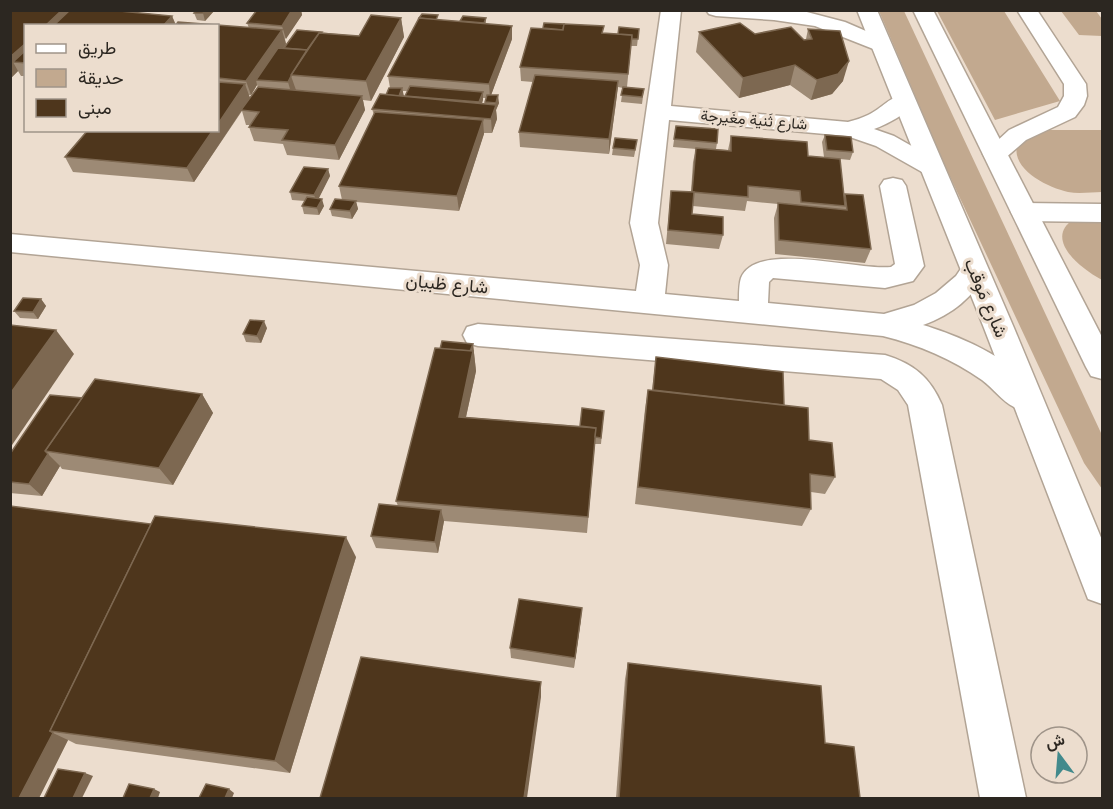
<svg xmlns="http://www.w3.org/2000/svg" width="1113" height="809" font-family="Inter,Vazirmatn,sans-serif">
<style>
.green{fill:#c2a98f}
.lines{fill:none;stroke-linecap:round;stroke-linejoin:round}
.minor-casing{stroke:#b2a495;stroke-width:3}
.major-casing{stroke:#b2a495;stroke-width:3}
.minor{fill:#fff;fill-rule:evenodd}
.major{fill:#fff;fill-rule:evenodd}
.wall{fill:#9d8a75;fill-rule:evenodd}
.shaded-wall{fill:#7d6851}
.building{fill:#4e361c;stroke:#7d6851;stroke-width:1.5}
.labels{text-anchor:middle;stroke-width:6;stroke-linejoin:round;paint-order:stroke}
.far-street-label{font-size:15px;fill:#2c2721;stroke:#ecddce}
.street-label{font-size:18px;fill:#2c2721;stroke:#ecddce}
</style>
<rect width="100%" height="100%" fill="#ecddce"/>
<g class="green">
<polygon points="879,11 904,11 1102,435 1102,489 1084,463 944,164"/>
<polygon points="937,11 1004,11 1060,101 995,120"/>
<polygon points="1061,11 1096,11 1102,19 1102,36 1079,35"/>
<path d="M1043 130H1102V192C1092 192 1079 194 1068 192 1046 187 1006 167 1019 140Z"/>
<path d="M1092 212H1102V280C1069 262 1037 227 1092 212Z"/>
</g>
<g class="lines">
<defs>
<g id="minor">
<path d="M661 10H681L671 106 848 122C855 120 862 118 868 115 884 108 893 91 912 96L916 101C907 114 888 124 874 129L894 136 940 162 944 167 940 172 931 175 922 172 876 146 847 136 669 120 658 223 668 265 665 294 739 301C739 293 739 284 741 278 756 240 857 271 891 267L895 264 880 186 884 180 893 178 902 180 906 186 924 266 913 281 885 288 773 278 769 282 768 303 884 314 914 305 936 293 956 276 964 264 974 261 984 264 988 271C972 298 953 314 923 325 960 336 1023 363 1041 398L1037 407C1028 410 1022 412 1014 407 1002 401 993 388 982 380 952 359 919 345 883 336L10 252V234L636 291 640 265 630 223Z"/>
<polygon points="706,10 803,11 845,22 889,41 892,46 889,51 881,52 815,26 774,20 716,16 709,14"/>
<polygon points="1017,10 1037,10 1086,84 1087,96 1084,105 1075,117 1026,140 1004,159 995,162 986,159 983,154 1009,130 1058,107 1064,96 1064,84"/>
<polygon points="1024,203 1102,204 1102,222 1024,221 1015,218 1011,212 1015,206"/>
<path d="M478 324 885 355C914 364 930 377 942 405L1026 798H980L908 405 898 390 881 379 478 346 467 343 463 335 467 327Z"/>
</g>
<g id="major">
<polygon points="857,10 877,10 1014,328 1102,540 1102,604 1088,599 1083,586 984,328"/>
<polygon points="913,10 933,10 1102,337 1102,379 1091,376 1086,367"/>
</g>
</defs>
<use href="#minor" class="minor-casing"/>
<use href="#major" class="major-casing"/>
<use href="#minor" class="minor"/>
<use href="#major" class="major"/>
</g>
<g class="wall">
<path d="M10 10H111L172 16 176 25 178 22 249 28 247 23 257 10H301L302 15 285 39 286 44 283 48 297 30 359 36 371 15 401 18 404 37 371 101 363 100 365 110 339 160 287 155 283 144 254 141 249 127 250 125H246L242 111 194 182 73 172 65 157 88 130H218V26H26V76H21L18 71 12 77H10ZM257 85 258 87 250 98 249 95H251Z"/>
<polygon points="214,11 205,21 197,20 194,13"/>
<path d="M486 18V24L512 26V39L491 95 499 103 496 110 497 119 492 133H484L459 211 356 202 358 209 352 219 332 216 330 209 342 200 339 186 374 115 372 109 386 95 390 88 388 76 439 20 460 21ZM403 91H407L405 96H403ZM483 98H486L485 104 482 103Z"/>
<polygon points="639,29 637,46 631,46 627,87 644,89 642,104 621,102 623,88 618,87 609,154 520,147 519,132 533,82 521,81 520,67 603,33 618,34"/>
<polygon points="808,29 843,81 832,94 811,100 790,85 739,98 696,52 699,32 755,34 804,40 806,39"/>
<polygon points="676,126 717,143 716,149 728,150 731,136 808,156 824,157 822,142 825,135 853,152 850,160 840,159 844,197 845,194 871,249 865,263 775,254 774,218 778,204 747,201 745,211 693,206 692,214 723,235 719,249 666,244 671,191 691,192 693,162 696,149 673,147"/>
<polygon points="636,147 634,157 612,155 613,148"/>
<polygon points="328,169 330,176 318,199 324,206 319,215 304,214 302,206 305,201 292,200 290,192"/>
<polygon points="41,299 46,306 38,319 20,318 14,311"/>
<polygon points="267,328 261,343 246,342 243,334"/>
<polygon points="473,344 476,371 466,417 580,426 604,411 601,444 595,444 587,533 444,521 438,553 376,548 371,536 398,506 396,501 440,349"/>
<polygon points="656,357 784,405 835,477 825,494 811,492 811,509 802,526 635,504 645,409 648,390 652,390"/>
<polygon points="202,394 213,413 173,485 62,469 60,466 42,496 10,493 10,454 82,398"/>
<polygon points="10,506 356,557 290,773 76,744 68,740 39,798 10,798"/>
<polygon points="581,619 574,668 511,658 510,648"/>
<polygon points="628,663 825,743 860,798 616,798 625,679"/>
</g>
<g class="shaded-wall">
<polygon points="62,10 73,10 67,26 45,26"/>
<polygon points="205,10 214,11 205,21 203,13"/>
<polygon points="292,10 301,10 302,15 286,39 282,26"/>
<polygon points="172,16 176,26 163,26"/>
<polygon points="401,18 404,37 371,101 366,81"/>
<polygon points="512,26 512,39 490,98 489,84"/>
<polygon points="282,30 286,44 261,80 256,80 257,85 251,95 246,81"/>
<polygon points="26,43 26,63 13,62 18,71 12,77 10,75 10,57"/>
<polygon points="849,61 843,81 832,94 811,100 817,80"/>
<polygon points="795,65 790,85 739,98 743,78"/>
<polygon points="291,76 296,90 292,96 288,82"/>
<polygon points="618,81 617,95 609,154 609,139"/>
<polygon points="245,84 250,98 194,182 187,168 213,130 218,130 218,124"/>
<polygon points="402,88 404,96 400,103 399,96"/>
<polygon points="483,92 483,100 480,110 479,102"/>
<polygon points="498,95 499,103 496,110 497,119 492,133 491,119"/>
<polygon points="362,96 365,110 339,160 335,145"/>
<polygon points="483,120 484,134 459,211 457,196"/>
<polygon points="328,169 330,176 317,202 314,195"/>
<polygon points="322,199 324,206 319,215 317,208"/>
<polygon points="356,201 358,209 352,219 350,211"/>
<polygon points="41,299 46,306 38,319 33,312"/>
<polygon points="264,321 267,328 261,343 257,336"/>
<polygon points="56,330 74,354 10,448 10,394"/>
<polygon points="473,344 476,371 462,435 459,417 469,358"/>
<polygon points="202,394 213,413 173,485 159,468"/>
<polygon points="48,454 60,466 42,496 29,484"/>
<polygon points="441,510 444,521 438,553 435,542"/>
<polygon points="346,537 356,557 290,773 275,761"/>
<polygon points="582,608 581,619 574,668 575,658"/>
<polygon points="541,682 541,697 527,798 524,798"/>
<polygon points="53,733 68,740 39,798 19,798"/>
<polygon points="85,773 93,776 82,798 73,798"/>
<polygon points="154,789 160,792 158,798 150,798"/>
<polygon points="229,789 234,793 232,798 225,798"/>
</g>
<g class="building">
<polygon points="10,10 62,10 45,26 26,26 26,43 10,57"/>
<polygon points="70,10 109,10 172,16 163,26 53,26"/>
<polygon points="196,10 205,10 203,13 194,13"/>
<polygon points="257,10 292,10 282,26 247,23"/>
<polygon points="422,14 438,15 436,20 419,18"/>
<polygon points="371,15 401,18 366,81 291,75 319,33 359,36"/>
<polygon points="463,16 486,18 484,23 460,21"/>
<polygon points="419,18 512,26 489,84 388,76"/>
<polygon points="178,22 282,30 246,81 218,78 218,26 175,26"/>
<polygon points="544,23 564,24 563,30 543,28"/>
<polygon points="740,23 755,34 791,27 804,40 812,39 808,29 840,31 849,61 838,74 817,80 795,65 743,78 699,32"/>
<polygon points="564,24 604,26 602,33 632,35 628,74 520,67 531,28 563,30"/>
<polygon points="619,27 639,29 638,39 632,39 632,35 618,34"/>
<polygon points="297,30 322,32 321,33 319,33 307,50 284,48"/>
<polygon points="278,48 307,50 291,75 291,76 288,82 256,80"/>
<polygon points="26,50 26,63 13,62"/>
<polygon points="535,75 618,81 609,139 519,132"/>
<polygon points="218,82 245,84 218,124"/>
<polygon points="410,86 483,92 479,102 405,96"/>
<polygon points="258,87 362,96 335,145 282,140 288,130 249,127 259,112 241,110"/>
<polygon points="623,87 644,89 642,97 621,95"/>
<polygon points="389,88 402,88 399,96 386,95"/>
<polygon points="380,94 496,105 491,119 372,109"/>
<polygon points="487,95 498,95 496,103 485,102"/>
<polygon points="375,112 483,120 457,196 339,186"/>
<polygon points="676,126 718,129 717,143 674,139"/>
<polygon points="88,130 213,130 187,168 65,157"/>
<polygon points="825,135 851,137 853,152 827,150"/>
<polygon points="731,136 807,142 808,156 840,159 845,206 801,202 800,191 748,186 748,197 692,192 696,148 731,151"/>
<polygon points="615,138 637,140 635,150 613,148"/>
<polygon points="304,167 328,169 314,195 290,192"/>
<polygon points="671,191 694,192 692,214 723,217 723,235 668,230"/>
<polygon points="845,194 863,195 871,249 779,240 778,203 847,210"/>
<polygon points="307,197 322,199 317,208 302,206"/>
<polygon points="335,199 356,201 350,211 330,209"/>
<polygon points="23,298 41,299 33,312 14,311"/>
<polygon points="250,320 264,321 257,336 243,334"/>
<polygon points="10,325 56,330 10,394"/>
<polygon points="442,341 473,344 470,351 440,349"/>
<polygon points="435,348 473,351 459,417 596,428 588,517 396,501"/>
<polygon points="656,357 783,372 784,405 653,390"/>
<polygon points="95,379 202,394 159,468 45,451"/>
<polygon points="648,390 808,408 809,440 832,443 835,477 810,474 811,509 638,487"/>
<polygon points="50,395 82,398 45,451 48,454 29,484 10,482 10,454"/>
<polygon points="582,408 604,411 601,438 595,437 596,428 580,426"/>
<polygon points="379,504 441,510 435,542 371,536"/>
<polygon points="10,506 151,524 50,731 53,733 19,798 10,798"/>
<polygon points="155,516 346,537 275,761 50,731"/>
<polygon points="519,599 582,608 575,658 510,648"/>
<polygon points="361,657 541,682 524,798 320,798"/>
<polygon points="628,663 821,686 825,743 854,747 860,798 619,798"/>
<polygon points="58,769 85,773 73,798 44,798"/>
<polygon points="129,784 154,789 150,798 123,798"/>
<polygon points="206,784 229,789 225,798 199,798"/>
</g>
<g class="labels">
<g class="far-street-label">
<text transform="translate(754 120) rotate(5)" y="5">شارع ثَنية مِغَيرجة</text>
</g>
<g class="street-label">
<text transform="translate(447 284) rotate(5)" y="6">شارع ظبيان</text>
<text transform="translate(986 298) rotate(67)" y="6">شارع مَوقب</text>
</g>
</g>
<rect width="1113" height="809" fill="none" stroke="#2c2721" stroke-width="24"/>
<rect x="24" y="24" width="195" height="108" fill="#ecddce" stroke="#9f9489" stroke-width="1.5"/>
<rect x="36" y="44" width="30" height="9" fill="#ffffff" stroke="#9f9489" stroke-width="1.5"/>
<text x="78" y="54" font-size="18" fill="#2c2721">طريق</text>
<rect x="36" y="69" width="30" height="18" fill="#c2a98f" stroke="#9f9489" stroke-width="1.5"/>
<text x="78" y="84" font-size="18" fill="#2c2721">حديقة</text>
<rect x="36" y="99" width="30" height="18" fill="#4e361c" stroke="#9f9489" stroke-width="1.5"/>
<text x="78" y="114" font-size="18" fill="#2c2721">مبنى</text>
<g transform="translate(1059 755) rotate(344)"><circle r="28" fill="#ecddce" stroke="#9f9489" stroke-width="1.5"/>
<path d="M0-4.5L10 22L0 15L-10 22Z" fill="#428a8c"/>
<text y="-9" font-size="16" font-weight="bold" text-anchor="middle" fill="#2c2721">ش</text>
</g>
</svg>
